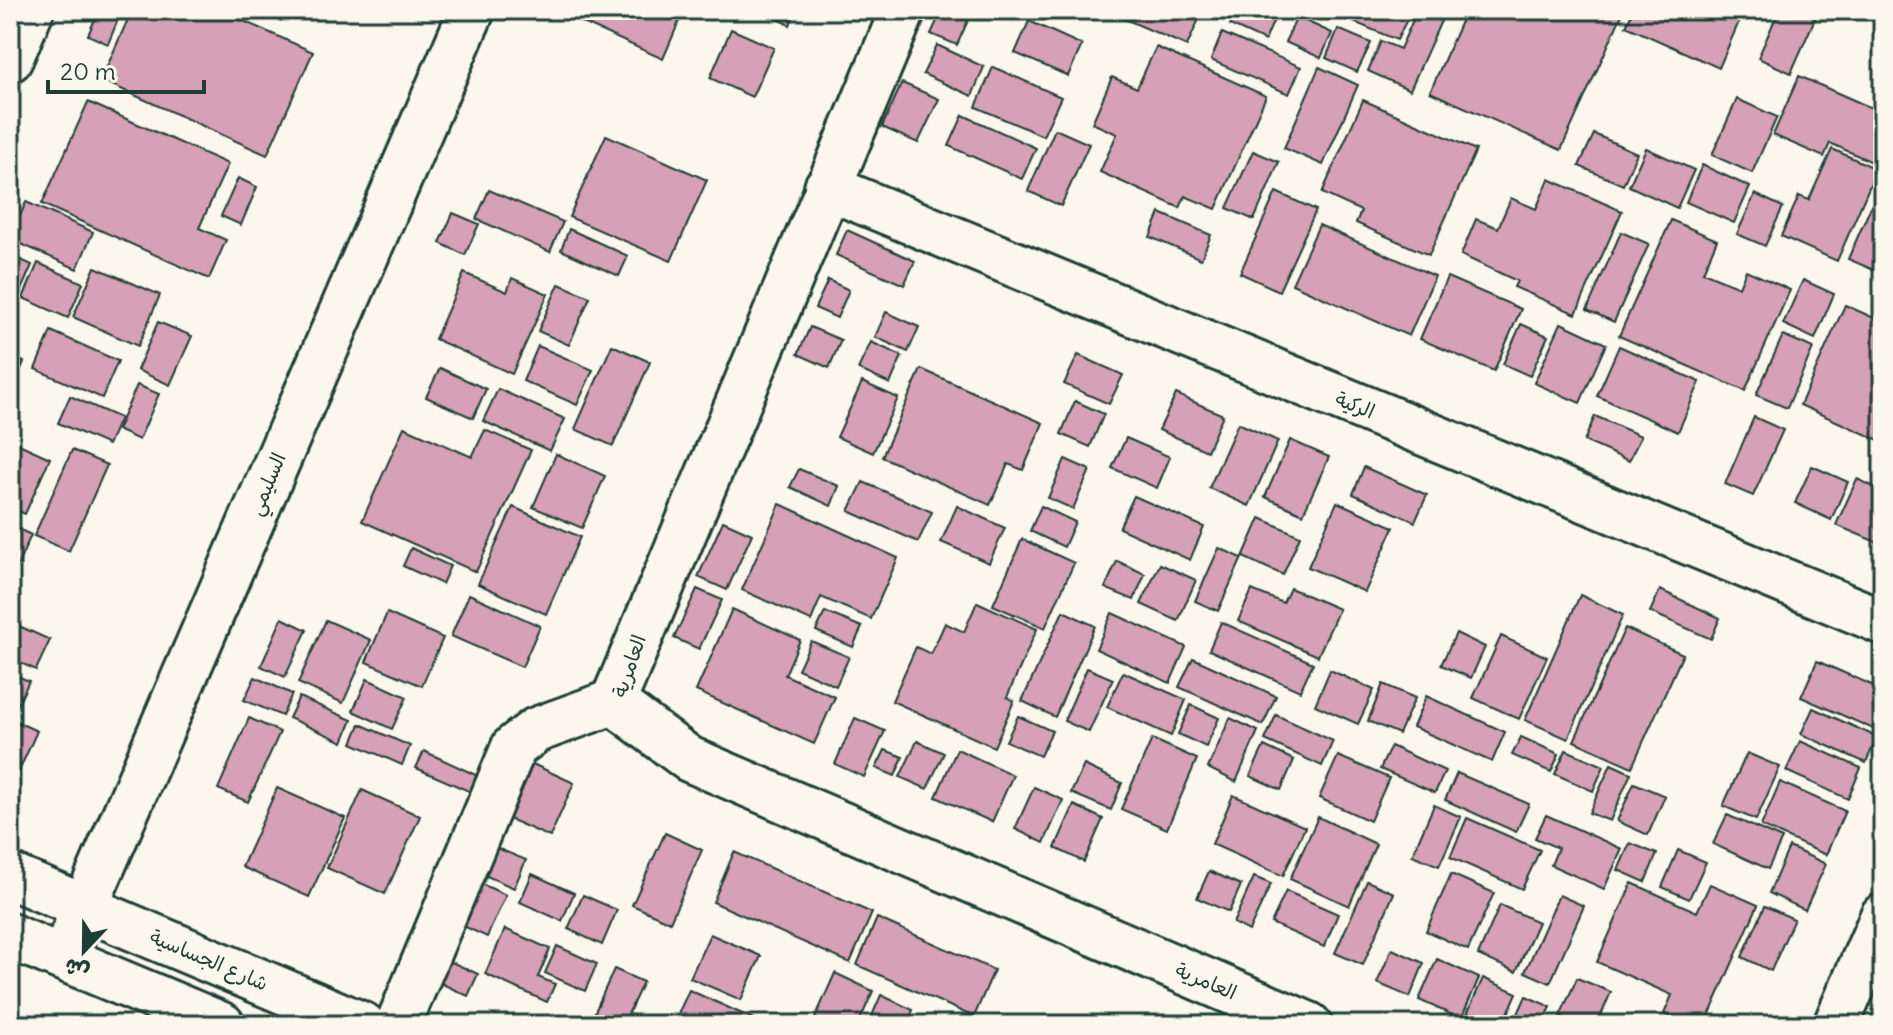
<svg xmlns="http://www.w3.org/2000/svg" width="1893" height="1035" font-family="Delius,'Playpen Sans Arabic',sans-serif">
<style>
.building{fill:#d6a0b6;stroke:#1f3d34;stroke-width:2}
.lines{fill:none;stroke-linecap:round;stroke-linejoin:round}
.minor-casing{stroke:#1f3d34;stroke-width:50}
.minor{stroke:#fbf7ec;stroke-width:44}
.labels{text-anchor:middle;stroke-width:8;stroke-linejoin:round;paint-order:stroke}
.street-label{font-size:20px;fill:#1f3d34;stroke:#fbf7ec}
</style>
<rect width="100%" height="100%" fill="#fbf7ec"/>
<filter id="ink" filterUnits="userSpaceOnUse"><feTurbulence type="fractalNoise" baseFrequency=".0125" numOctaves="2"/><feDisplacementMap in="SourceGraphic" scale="16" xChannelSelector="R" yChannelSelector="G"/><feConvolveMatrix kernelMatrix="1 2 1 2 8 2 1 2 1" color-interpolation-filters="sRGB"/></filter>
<g filter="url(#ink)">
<g class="building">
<polygon points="99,10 122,10 108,44 88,35"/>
<polygon points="132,10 219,10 313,52 267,155 101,80"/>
<polygon points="576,10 684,10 663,59 572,18"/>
<polygon points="761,10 796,10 790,25"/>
<polygon points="942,10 956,10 970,16 957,45 931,34"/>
<polygon points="1113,10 1203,10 1187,46 1111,13"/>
<polygon points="1237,10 1278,10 1265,41 1230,25"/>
<polygon points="1339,10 1409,10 1411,11 1397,40 1337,15"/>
<polygon points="1466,10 1624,10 1561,150 1430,92"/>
<polygon points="1633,10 1744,10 1719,68 1626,26"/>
<polygon points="1779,10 1808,10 1817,14 1791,73 1758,58"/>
<polygon points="1417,11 1441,21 1410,90 1368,71 1381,41 1400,49"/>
<polygon points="1297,17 1332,33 1321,58 1285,42"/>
<polygon points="1029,21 1082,45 1068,76 1015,53"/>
<polygon points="731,29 774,48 752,97 710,78"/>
<polygon points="1338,29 1371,43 1357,72 1326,58"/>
<polygon points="1222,33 1301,67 1289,94 1211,60"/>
<polygon points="937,45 984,67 972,96 923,74"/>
<polygon points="1156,47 1266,96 1216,209 1185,196 1180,208 1100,172 1117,134 1092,123 1112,77 1137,88"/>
<polygon points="993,67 1061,97 1043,136 976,107"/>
<polygon points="1319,67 1358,85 1323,165 1284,148"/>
<polygon points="1799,76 1883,113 1881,166 1830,143 1824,157 1773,135"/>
<polygon points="902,83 939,99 918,143 882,127"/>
<polygon points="1737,99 1777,117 1752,173 1712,155"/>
<polygon points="1363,100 1476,150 1429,255 1356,223 1361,211 1322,193"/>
<polygon points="88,102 228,164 199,228 226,240 209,279 42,204"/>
<polygon points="963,115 1036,148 1022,179 949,146"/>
<polygon points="1055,129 1089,144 1061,206 1028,191"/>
<polygon points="1594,134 1637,153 1623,185 1579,166"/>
<polygon points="606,135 707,180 671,261 569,217"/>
<polygon points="1646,148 1694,170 1677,208 1629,186"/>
<polygon points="1832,149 1877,169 1837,261 1781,236 1799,196 1809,200"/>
<polygon points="1253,151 1279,162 1254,220 1227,208"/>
<polygon points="1702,165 1750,187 1734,223 1686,202"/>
<polygon points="238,178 257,187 241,225 221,216"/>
<polygon points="1549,179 1622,211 1576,314 1514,287 1517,281 1461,255 1476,219 1498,228 1511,198 1536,209"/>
<polygon points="1883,179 1883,274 1848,259"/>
<polygon points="489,190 563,222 550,252 476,219"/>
<polygon points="1276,192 1316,210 1279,291 1240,273"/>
<polygon points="1755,194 1783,207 1765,246 1737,234"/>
<polygon points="26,202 93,232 77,269 10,239"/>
<polygon points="453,213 479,224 465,255 440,243"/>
<polygon points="1160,213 1211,235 1201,259 1150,237"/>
<polygon points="1671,220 1717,240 1703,272 1739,287 1746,270 1790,290 1745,391 1619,336"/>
<polygon points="1319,225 1435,276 1409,336 1292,284"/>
<polygon points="569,229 628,256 619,276 561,250"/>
<polygon points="847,230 915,261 904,285 836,255"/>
<polygon points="1621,232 1649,244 1614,322 1587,310"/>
<polygon points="10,255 32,265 16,302 10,299"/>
<polygon points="38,263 83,283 68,318 23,298"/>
<polygon points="95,267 160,295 138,346 73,317"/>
<polygon points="464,273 507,292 512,278 548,294 512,374 435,339"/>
<polygon points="1447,277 1521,309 1494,371 1420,339"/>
<polygon points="828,280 849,290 837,318 815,308"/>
<polygon points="1803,280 1834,294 1815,339 1783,324"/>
<polygon points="559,284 590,297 569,345 538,331"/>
<polygon points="1845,305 1883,322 1883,442 1800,405"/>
<polygon points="886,312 919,327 908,352 875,337"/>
<polygon points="158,322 192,336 170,385 137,370"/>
<polygon points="1561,323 1606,344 1580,403 1534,383"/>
<polygon points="1521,324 1548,336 1530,376 1503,364"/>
<polygon points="810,327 841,340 829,368 798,354"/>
<polygon points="51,331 118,361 102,398 35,369"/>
<polygon points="1783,335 1813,348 1787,408 1756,395"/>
<polygon points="871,342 902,356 890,384 858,369"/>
<polygon points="612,345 650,362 613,446 575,429"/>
<polygon points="538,346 593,370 577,405 523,381"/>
<polygon points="1619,346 1700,382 1678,432 1597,396"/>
<polygon points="1078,355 1123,375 1109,404 1064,384"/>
<polygon points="10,356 24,362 10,394"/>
<polygon points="440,368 486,389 473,418 426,397"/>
<polygon points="921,369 1043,423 1023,470 1008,464 990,505 882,457"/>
<polygon points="862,382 898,398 873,453 837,437"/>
<polygon points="137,385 159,394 139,440 117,430"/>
<polygon points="498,389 565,419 550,451 483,421"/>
<polygon points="1176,394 1223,415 1207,451 1159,430"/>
<polygon points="70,396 120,418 108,445 58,423"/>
<polygon points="1075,401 1104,414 1090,447 1061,434"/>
<polygon points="1595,416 1641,436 1629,461 1584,441"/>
<polygon points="1754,417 1783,430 1753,496 1725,484"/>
<polygon points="1238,423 1278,441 1249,506 1209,488"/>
<polygon points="404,427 472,457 485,430 531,450 476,572 362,521"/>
<polygon points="1126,438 1170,457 1157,488 1112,468"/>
<polygon points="10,440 50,458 25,514 10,507"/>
<polygon points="1290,440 1329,457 1303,514 1265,497"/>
<polygon points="72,450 107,465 69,551 34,536"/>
<polygon points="556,454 605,476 582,528 533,507"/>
<polygon points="1065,459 1090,470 1073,509 1048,498"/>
<polygon points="1812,466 1848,482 1831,520 1795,503"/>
<polygon points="1364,467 1427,495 1415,522 1353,494"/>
<polygon points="799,469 839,486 831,506 790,487"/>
<polygon points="1857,479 1883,491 1883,545 1836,525"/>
<polygon points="863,482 932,512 918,542 849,511"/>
<polygon points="1134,496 1204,527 1190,560 1119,528"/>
<polygon points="1337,502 1394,527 1365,592 1308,567"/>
<polygon points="780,504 898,558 871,619 821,597 811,621 742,590"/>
<polygon points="957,506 1005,528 989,563 941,542"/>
<polygon points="1041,506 1075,522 1064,547 1030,531"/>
<polygon points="513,507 580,537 546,614 478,584"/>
<polygon points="1260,518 1300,536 1283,575 1243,557"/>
<polygon points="723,521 752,534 727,590 698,577"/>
<polygon points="10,525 31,535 12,578 10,577"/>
<polygon points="1022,539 1074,563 1045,628 993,605"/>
<polygon points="411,548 450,566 442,584 403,566"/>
<polygon points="1219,548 1242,558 1218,611 1195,601"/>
<polygon points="1117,561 1145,574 1134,600 1105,588"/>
<polygon points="1160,564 1196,580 1178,621 1141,604"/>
<polygon points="1290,588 1339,609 1318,656 1238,621 1252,590 1283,603"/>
<polygon points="697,589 722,600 699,649 674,638"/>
<polygon points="1660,590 1720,618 1711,639 1650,612"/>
<polygon points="469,594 540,626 522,667 451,636"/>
<polygon points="1580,595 1623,615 1568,739 1525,720"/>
<polygon points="977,602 1037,629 1007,697 1014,701 994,747 892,701 916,647 931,654 945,623 964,632"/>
<polygon points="732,609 800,640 785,675 835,697 814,744 696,691"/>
<polygon points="1063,611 1095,626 1055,717 1022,701"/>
<polygon points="825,612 862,627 853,647 816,631"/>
<polygon points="387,613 443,638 422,686 366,662"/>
<polygon points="1112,613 1186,647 1170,683 1096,649"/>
<polygon points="282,618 307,630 285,677 261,666"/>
<polygon points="326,620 371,640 343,703 298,683"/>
<polygon points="10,622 50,640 36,670 10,658"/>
<polygon points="1221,622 1313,663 1300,691 1209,650"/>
<polygon points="1625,628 1683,654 1632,767 1574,741"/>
<polygon points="1456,633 1485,647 1471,678 1441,665"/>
<polygon points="1501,636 1547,657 1519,719 1473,698"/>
<polygon points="811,641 849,657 836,686 798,669"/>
<polygon points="1193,658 1276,696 1263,725 1179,687"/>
<polygon points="1817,661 1883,690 1883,725 1880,732 1801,697"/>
<polygon points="1087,668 1113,679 1089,732 1064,721"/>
<polygon points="1330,670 1374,690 1358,724 1315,705"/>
<polygon points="1123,672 1186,700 1171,736 1107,707"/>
<polygon points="10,673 29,681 12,717 10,716"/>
<polygon points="255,677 292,694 282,716 244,700"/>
<polygon points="367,679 407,697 392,729 353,711"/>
<polygon points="1383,684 1415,698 1399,734 1368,721"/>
<polygon points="1426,696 1505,732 1492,762 1413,727"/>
<polygon points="299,697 352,720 343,742 289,718"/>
<polygon points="1191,705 1219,718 1206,747 1178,734"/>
<polygon points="1813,708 1877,737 1866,763 1801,734"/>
<polygon points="1276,715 1333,741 1322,766 1265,740"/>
<polygon points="1018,716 1052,731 1040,756 1006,741"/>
<polygon points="249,718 280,732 248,802 218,789"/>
<polygon points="855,718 885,731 864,777 835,764"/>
<polygon points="1230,718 1258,731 1236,782 1208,768"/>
<polygon points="17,722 37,731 15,780 10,778 10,738"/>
<polygon points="360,724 410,746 402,765 352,743"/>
<polygon points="1521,737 1559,754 1551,772 1512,755"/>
<polygon points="1152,739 1197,759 1167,829 1121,809"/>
<polygon points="917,741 944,753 927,789 900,777"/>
<polygon points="1800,741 1861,768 1848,799 1786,771"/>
<polygon points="1264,746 1294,760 1281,790 1250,776"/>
<polygon points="1391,746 1445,771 1435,793 1380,769"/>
<polygon points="957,749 1013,775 992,822 936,797"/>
<polygon points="885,750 903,757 895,776 876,768"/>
<polygon points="1566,750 1604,766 1593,791 1555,774"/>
<polygon points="424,751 478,776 471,792 416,768"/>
<polygon points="1747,753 1780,767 1756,820 1723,806"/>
<polygon points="1338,756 1389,778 1370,821 1319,798"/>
<polygon points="526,761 574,783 550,837 502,816"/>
<polygon points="1611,764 1631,773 1610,821 1589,813"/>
<polygon points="1084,765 1122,783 1111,810 1071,793"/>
<polygon points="1457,773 1529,804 1516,832 1445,800"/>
<polygon points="1780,782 1845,811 1826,855 1761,826"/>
<polygon points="1634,783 1665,796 1648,835 1617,821"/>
<polygon points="1034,787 1063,800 1044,843 1015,829"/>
<polygon points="277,788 345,818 309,897 242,867"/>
<polygon points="362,790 420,816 385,894 327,868"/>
<polygon points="1233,795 1305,827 1283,876 1212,844"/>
<polygon points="1074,805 1103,819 1084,862 1055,848"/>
<polygon points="1434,805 1461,817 1439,866 1412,855"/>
<polygon points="1546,815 1622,849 1604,889 1551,865 1558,848 1535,838"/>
<polygon points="1727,815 1782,839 1768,869 1713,844"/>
<polygon points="1318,817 1376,844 1349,906 1290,879"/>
<polygon points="1467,818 1540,850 1522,889 1450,857"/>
<polygon points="665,833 702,850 670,922 632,905"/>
<polygon points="1630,843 1657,854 1645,882 1618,870"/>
<polygon points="494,847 526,860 514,888 482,874"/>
<polygon points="1789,847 1826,864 1805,910 1769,893"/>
<polygon points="1678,850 1706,862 1689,899 1662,887"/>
<polygon points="734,852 872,913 850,963 713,902"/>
<polygon points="1209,871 1241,885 1229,912 1197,898"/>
<polygon points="532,874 574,893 562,921 520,902"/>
<polygon points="1451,874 1494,893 1468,950 1426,931"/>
<polygon points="1254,877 1271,884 1249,931 1233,923"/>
<polygon points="1367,881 1394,893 1363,965 1335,953"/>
<polygon points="477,882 506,895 487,937 459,924"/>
<polygon points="1632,883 1697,912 1710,884 1758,905 1705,1025 1689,1025 1664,1014 1672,995 1597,962"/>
<polygon points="1286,891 1338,914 1324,947 1271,923"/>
<polygon points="583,895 617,910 602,945 568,929"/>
<polygon points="1559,895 1584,906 1550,983 1525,972"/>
<polygon points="1500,905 1538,922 1516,972 1478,955"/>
<polygon points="1765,906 1794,919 1771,971 1742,957"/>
<polygon points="877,918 994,970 974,1017 857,965"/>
<polygon points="505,929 550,949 538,977 555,984 547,1002 485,974"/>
<polygon points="710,934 761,956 741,1000 690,978"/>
<polygon points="557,946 597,964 585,991 545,973"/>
<polygon points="1392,949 1424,963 1410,997 1377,983"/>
<polygon points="1437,959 1479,978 1461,1019 1419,1000"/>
<polygon points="447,960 478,974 468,996 438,982"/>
<polygon points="614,969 643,982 623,1025 589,1025"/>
<polygon points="835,973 873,991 858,1025 812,1025"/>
<polygon points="1483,978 1517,993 1503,1025 1491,1025 1467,1014"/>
<polygon points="1577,978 1611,992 1597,1025 1579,1025 1560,1016"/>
<polygon points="689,990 767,1025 673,1025"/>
<polygon points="881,995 913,1010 907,1025 868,1025"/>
<polygon points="1526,996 1551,1007 1542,1025 1513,1025"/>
</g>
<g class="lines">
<defs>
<g id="minor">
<polyline points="903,10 613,702 689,759 1309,1025"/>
<polyline points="10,59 31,10"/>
<polyline points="827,187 1883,622"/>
<polyline points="10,876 363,1025"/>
<polyline points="10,936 222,1025"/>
<polyline points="63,958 472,10"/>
<polyline points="398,1025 514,747 536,730 613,702"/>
<polyline points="1836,1025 1883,916"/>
</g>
</defs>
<use href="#minor" class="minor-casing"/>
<use href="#minor" class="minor"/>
</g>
</g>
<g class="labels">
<g class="street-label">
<text transform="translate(1355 405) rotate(22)" y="7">الركية</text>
<text transform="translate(267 484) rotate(-67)" y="7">السليمي</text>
<text transform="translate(629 666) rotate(-71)" y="7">العامرية</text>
<text transform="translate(209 960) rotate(23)" y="7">شارع الجساسية</text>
<text transform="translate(1206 981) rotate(23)" y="7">العامرية</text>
</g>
</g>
<rect width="1893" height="1035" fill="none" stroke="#fbf7ec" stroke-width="40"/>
<rect x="20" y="20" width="1853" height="995" fill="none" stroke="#1f3d34" stroke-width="3" filter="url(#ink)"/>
<g transform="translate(84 951) rotate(202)" stroke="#fbf7ec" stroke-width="6" paint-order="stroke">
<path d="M0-6L14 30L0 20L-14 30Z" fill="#1f3d34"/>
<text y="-12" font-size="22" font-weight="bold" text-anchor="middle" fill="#1f3d34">ش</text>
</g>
<path d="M48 80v12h156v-12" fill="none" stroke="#1f3d34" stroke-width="4"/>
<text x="60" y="80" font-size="24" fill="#1f3d34" stroke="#fbf7ec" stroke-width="6" paint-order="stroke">20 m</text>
</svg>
